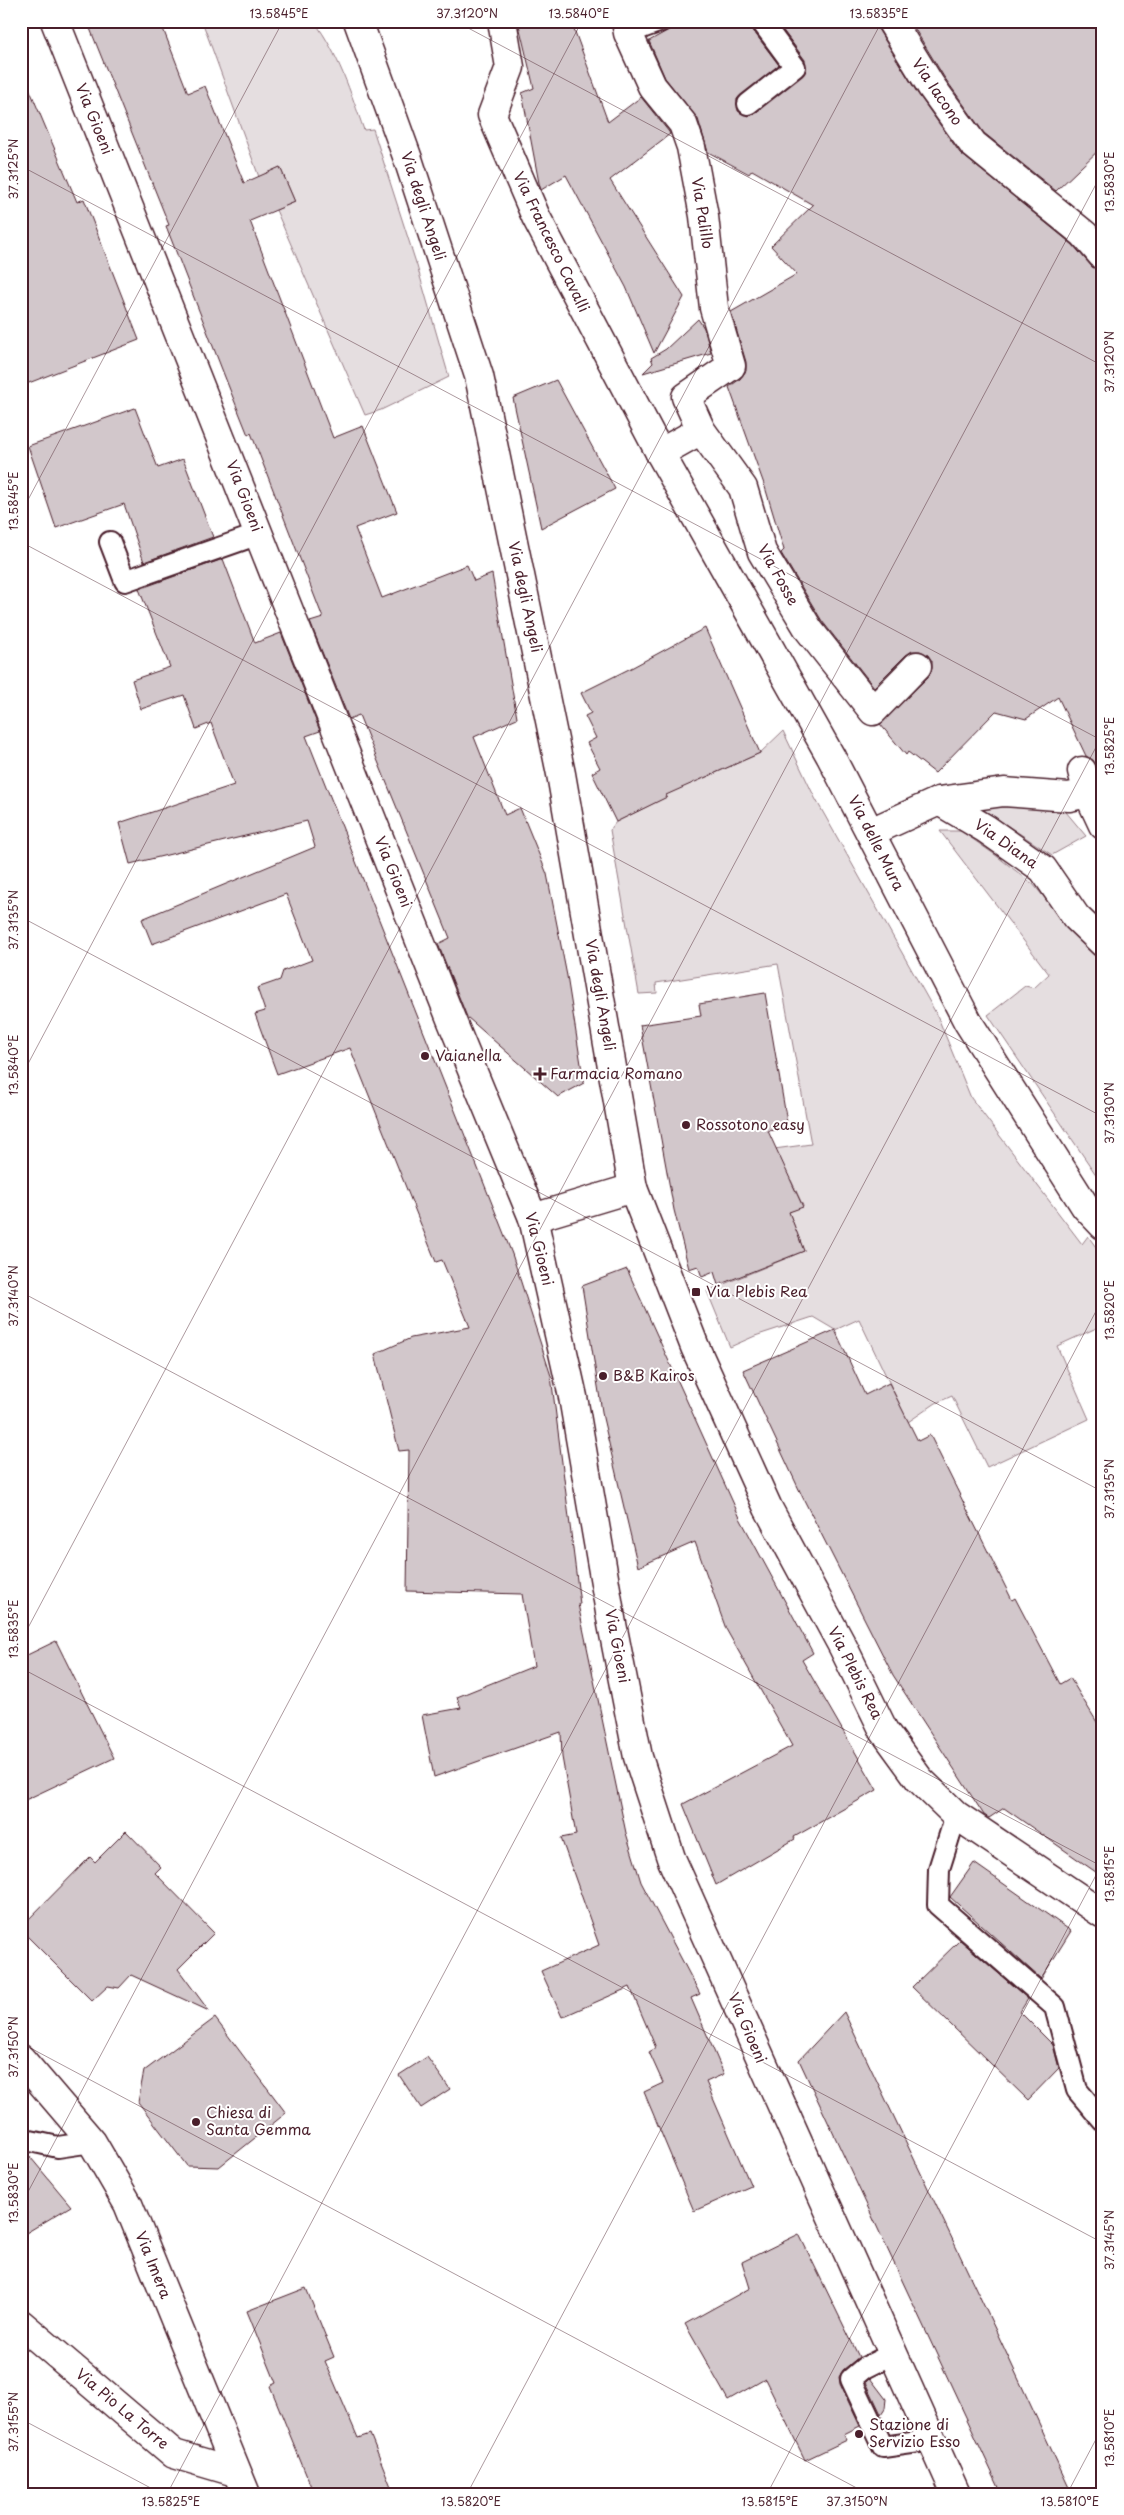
<svg xmlns="http://www.w3.org/2000/svg" width="1124" height="2515" font-family="'Playpen Sans',sans-serif">
<style>
.green{fill:#e5dee0;stroke:#987e86}
.building{fill:#d2c7cb;stroke:#4a1f2b}
.lines{fill:none;stroke-linecap:round;stroke-linejoin:round}
.lane-casing{stroke:#4a1f2b;stroke-width:24}
.street-casing{stroke:#4a1f2b;stroke-width:31}
.secondary-casing{stroke:#4a1f2b;stroke-width:31}
.lane{stroke:#fff;stroke-width:20}
.street{stroke:#fff;stroke-width:28}
.secondary{stroke:#fff;stroke-width:28}
.ticks{fill:none;stroke:#4a1f2b;stroke-width:1;stroke-opacity:0.45}
.poi-dot{fill:#4a1f2b;stroke:#fff;stroke-width:2}
.labels{text-anchor:middle;stroke-width:4;stroke-linejoin:round;paint-order:stroke}
.street-label{font-size:15px;fill:#4a1f2b;stroke:#fff}
.poi-label{font-size:15px;fill:#4a1f2b;stroke:#fff;text-anchor:start}
.neatline{fill:none;stroke:#4a1f2b;stroke-width:2}
.ticks-label{font-size:12px;text-anchor:middle;fill:#4a1f2b}
</style>
<rect width="100%" height="100%" fill="#fff"/>
<filter id="ink" filterUnits="userSpaceOnUse"><feTurbulence type="fractalNoise" baseFrequency=".02" numOctaves="2"/><feDisplacementMap in="SourceGraphic" scale="10" xChannelSelector="R" yChannelSelector="G"/><feConvolveMatrix kernelMatrix="1 2 1 2 8 2 1 2 1" color-interpolation-filters="sRGB"/></filter>
<g filter="url(#ink)">
<g class="green">
<path d="M202 21H314C339 55 350 91 364 130L373 129 417 266 449 377 381 410 365 415 276 210 295 202 280 167 259 177Z"/>
<polygon points="783,731 815,798 937,1015 971,1098 1082,1244 1088,1236 1103,1257 1103,1286 1097,1290 1103,1298 1103,1325 1057,1346 1089,1419 987,1467 952,1396 936,1403 908,1422 859,1319 835,1330 813,1317 755,1336 730,1347 707,1291 804,1251 789,1212 803,1206 791,1180 724,1202 767,1150 811,1144 778,964 656,983 657,993 639,994 610,830 616,822 666,797 658,778 700,780 760,753"/>
<polygon points="1038,806 1066,812 1086,836 1052,855 981,808"/>
<polygon points="940,831 961,831 994,854 1033,884 1058,914 1103,951 1103,1185 988,1015 1025,986 1034,988 1049,974"/>
</g>
<g class="building">
<polygon points="87,21 160,21 188,93 205,86 244,183 280,167 295,202 250,221 333,438 363,426 397,512 355,528 382,598 467,565 474,581 492,574 517,718 474,737 505,815 520,808 547,874 567,976 584,1083 558,1097 467,1017 438,944 450,938 359,715 349,719 310,622 323,618 251,433 248,435 232,395 166,226 169,225"/>
<polygon points="518,21 571,21 608,122 641,97 669,132 670,134 610,180 684,297 654,353 626,287 566,175 541,190 539,183 522,93 534,88"/>
<polygon points="685,21 749,21 751,28 779,65 737,99 738,111 749,116 755,113 806,71 805,60 776,21 875,21 878,29 918,94 960,153 1073,245 1092,267 1103,271 1103,788 1097,766 1093,760 1086,756 1058,697 1026,719 996,711 935,773 908,752 906,755 880,724 928,677 932,669 932,661 928,655 920,651 912,651 906,655 874,687 822,621 781,553 784,550 765,487 729,387 740,379 746,371 746,362 731,312 797,274 771,246 813,205 752,170 749,174 708,152 698,119 665,78 649,41"/>
<polygon points="910,21 1103,21 1103,146 1056,191 984,133 944,77"/>
<polygon points="21,69 77,202 84,199 139,340 21,386"/>
<polygon points="698,319 704,328 711,353 643,373 653,363 651,358 666,349"/>
<polygon points="556,380 615,489 541,528 513,398"/>
<polygon points="135,408 158,468 183,459 213,537 144,562 124,504 56,528 28,446"/>
<polygon points="223,559 255,643 281,633 320,731 306,736 512,1254 551,1376 580,1604 578,1604 626,1833 641,1882 700,1994 691,1998 724,2074 706,2082 751,2186 694,2211 644,2092 663,2083 649,2052 656,2048 630,1987 562,2017 541,1971 599,1945 561,1838 576,1835 562,1757 561,1732 434,1777 422,1715 461,1708 457,1697 534,1666 522,1594 407,1591 409,1450 399,1451 375,1354 411,1338 470,1327 442,1260 436,1262 350,1048 277,1074 255,1014 265,1011 257,988 280,980 283,971 312,960 286,894 152,944 142,919 315,847 307,821 130,864 119,823 234,785 211,723 196,729 184,695 141,709 132,680 170,667 139,589"/>
<polygon points="705,628 760,753 666,795 667,797 616,822 592,773 600,768 587,743 596,738 585,716 591,713 581,693 633,667"/>
<polygon points="765,993 788,1128 768,1131 803,1207 789,1212 804,1251 718,1285 714,1272 702,1277 698,1266 689,1269 674,1210 640,1025 701,1016 699,1004"/>
<polygon points="627,1269 741,1520 813,1653 802,1660 877,1790 794,1837 795,1839 716,1885 683,1804 792,1746 726,1629 695,1542 638,1567 603,1418 582,1286"/>
<polygon points="835,1330 865,1395 889,1383 918,1441 930,1435 1012,1600 1015,1598 1060,1684 1070,1678 1103,1732 1103,1877 1004,1808 989,1818 984,1815 893,1675 803,1498 743,1370"/>
<polygon points="56,1641 114,1758 21,1802 21,1658"/>
<polygon points="126,1831 161,1867 155,1873 214,1933 178,1969 209,2011 131,1975 119,1988 108,1986 92,2001 21,1930 21,1927 90,1857 95,1862"/>
<polygon points="974,1863 1071,1931 1041,1979 950,1897"/>
<polygon points="960,1940 1028,1999 1020,2012 1053,2045 1059,2068 1028,2100 912,1987"/>
<polygon points="844,2012 998,2335 1072,2494 1002,2494 799,2060"/>
<polygon points="215,2018 286,2113 219,2167 187,2166 138,2102 144,2071"/>
<polygon points="427,2057 450,2089 421,2108 399,2075"/>
<polygon points="21,2151 26,2152 71,2206 21,2236"/>
<polygon points="799,2234 859,2357 843,2370 839,2377 840,2384 860,2426 844,2434 847,2440 805,2460 765,2379 728,2400 685,2324 750,2288 742,2262"/>
<polygon points="306,2288 334,2357 325,2361 358,2438 370,2434 394,2494 314,2494 270,2386 276,2383 247,2311"/>
<polygon points="870,2378 886,2399 885,2408 881,2414 866,2382"/>
</g>
<g class="lines">
<defs>
<g id="lane">
<polyline points="628,33 661,21"/>
<polyline points="748,104 795,67 761,21"/>
<polyline points="110,542 125,581 259,534"/>
<polyline points="956,1815 939,1869 938,1905 1055,2007 1077,2090 1103,2121"/>
<polyline points="21,2139 58,2147 92,2142"/>
<polyline points="892,2354 864,2368 851,2379 883,2447 933,2440"/>
</g>
<g id="street">
<polyline points="55,21 451,1019 533,1218 573,1397 612,1624 638,1757 671,1858 956,2494"/>
<polyline points="358,21 408,159 479,376 561,774 633,1188 695,1347 768,1508 843,1647 884,1731 919,1779 956,1815 1103,1914"/>
<polyline points="502,21 510,67 492,115 536,217 660,453 831,757 968,1022 1085,1206 1103,1225"/>
<polyline points="626,21 628,33 652,86 683,124 691,147 704,216 714,308 731,366 686,397 701,430 743,488 762,552 809,630 873,711 917,666"/>
<polyline points="891,21 931,86 973,144 1084,234 1103,256"/>
<polyline points="660,453 701,430"/>
<polyline points="1082,771 1088,793 1103,825"/>
<polyline points="939,801 1004,792 1069,797 1088,793"/>
<polyline points="871,832 939,801 986,829 1043,869 1076,917 1103,943"/>
<polyline points="533,1218 633,1188"/>
<polyline points="21,2324 174,2454 235,2472"/>
</g>
<polyline id="secondary" points="21,2059 92,2142 128,2204 246,2494"/>
</defs>
<use href="#lane" class="lane-casing"/>
<use href="#street" class="street-casing"/>
<use href="#secondary" class="secondary-casing"/>
<use href="#lane" class="lane"/>
<use href="#street" class="street"/>
<use href="#secondary" class="secondary"/>
</g>
</g>
<path class="ticks" d="M455 21 1103 366M21 166 1103 741M21 513 283 21M21 542 1103 1117M21 917 1103 1492M21 1077 582 21M21 1292 1103 1867M21 1641 882 21M21 1668 1103 2243M21 2043 868 2494M21 2205 1103 171M21 2419 162 2494M167 2494 1103 734M467 2494 1103 1298M767 2494 1103 1862M1067 2494 1103 2426"/>
<g class="poi-dot">
<circle cx="425" cy="1056" r="5"/>
<path d="M537.5 1066.5h5v5h5v5h-5v5h-5v-5h-5v-5h5z"/>
<circle cx="686" cy="1125" r="5"/>
<rect x="691" y="1287" width="10" height="10" rx="2.5"/>
<circle cx="603" cy="1376" r="5"/>
<circle cx="196" cy="2122" r="5"/>
<circle cx="859" cy="2434" r="5"/>
</g>
<g class="labels">
<g class="street-label">
<text transform="translate(937 92) rotate(56)" y="5">Via Iacono</text>
<text transform="translate(94 119) rotate(68)" y="5">Via Gioeni</text>
<text transform="translate(423 206) rotate(72)" y="5">Via degli Angeli</text>
<text transform="translate(702 213) rotate(81)" y="5">Via Palillo</text>
<text transform="translate(551 242) rotate(64)" y="5">Via Francesco Cavalli</text>
<text transform="translate(244 496) rotate(69)" y="5">Via Gioeni</text>
<text transform="translate(778 575) rotate(61)" y="5">Via Fosse</text>
<text transform="translate(525 597) rotate(78)" y="5">Via degli Angeli</text>
<text transform="translate(876 843) rotate(63)" y="5">Via delle Mura</text>
<text transform="translate(1006 844) rotate(35)" y="5">Via Diana</text>
<text transform="translate(393 872) rotate(68)" y="5">Via Gioeni</text>
<text transform="translate(600 995) rotate(80)" y="5">Via degli Angeli</text>
<text transform="translate(539 1249) rotate(76)" y="5">Via Gioeni</text>
<text transform="translate(617 1646) rotate(79)" y="5">Via Gioeni</text>
<text transform="translate(855 1673) rotate(63)" y="5">Via Plebis Rea</text>
<text transform="translate(747 2028) rotate(67)" y="5">Via Gioeni</text>
<text transform="translate(153 2265) rotate(68)" y="5">Via Imera</text>
<text transform="translate(122 2409) rotate(40)" y="5">Via Pio La Torre</text>
</g>
<g class="poi-label">
<text x="435" y="1061">Vaianella</text>
<text x="550" y="1079">Farmacia Romano</text>
<text x="696" y="1130">Rossotono easy</text>
<text x="706" y="1297">Via Plebis Rea</text>
<text x="613" y="1381">B&amp;B Kairos</text>
<text x="206" y="2118">Chiesa di<tspan x="206" dy="17">Santa Gemma</tspan></text>
<text x="869" y="2430">Stazione di<tspan x="869" dy="17">Servizio Esso</tspan></text>
</g>
</g>
<rect width="1124" height="2515" fill="none" stroke="#fff" stroke-width="55"/>
<rect x="28" y="28" width="1068" height="2460" class="neatline"/>
<g class="ticks-label">
<text x="279" y="18">13.5845°E</text>
<text x="467" y="18">37.3120°N</text>
<text x="579" y="18">13.5840°E</text>
<text x="879" y="18">13.5835°E</text>
<text transform="translate(14 169) rotate(-90)" y="4">37.3125°N</text>
<text transform="translate(1110 182) rotate(-90)" y="4">13.5830°E</text>
<text transform="translate(1110 362) rotate(-90)" y="4">37.3120°N</text>
<text transform="translate(14 501) rotate(-90)" y="4">13.5845°E</text>
<text transform="translate(1110 746) rotate(-90)" y="4">13.5825°E</text>
<text transform="translate(14 920) rotate(-90)" y="4">37.3135°N</text>
<text transform="translate(14 1065) rotate(-90)" y="4">13.5840°E</text>
<text transform="translate(1110 1113) rotate(-90)" y="4">37.3130°N</text>
<text transform="translate(14 1296) rotate(-90)" y="4">37.3140°N</text>
<text transform="translate(1110 1310) rotate(-90)" y="4">13.5820°E</text>
<text transform="translate(1110 1489) rotate(-90)" y="4">37.3135°N</text>
<text transform="translate(14 1629) rotate(-90)" y="4">13.5835°E</text>
<text transform="translate(1110 1874) rotate(-90)" y="4">13.5815°E</text>
<text transform="translate(14 2047) rotate(-90)" y="4">37.3150°N</text>
<text transform="translate(14 2193) rotate(-90)" y="4">13.5830°E</text>
<text transform="translate(1110 2240) rotate(-90)" y="4">37.3145°N</text>
<text transform="translate(14 2422) rotate(-90)" y="4">37.3155°N</text>
<text transform="translate(1110 2438) rotate(-90)" y="4">13.5810°E</text>
<text x="171" y="2506">13.5825°E</text>
<text x="471" y="2506">13.5820°E</text>
<text x="770" y="2506">13.5815°E</text>
<text x="857" y="2506">37.3150°N</text>
<text x="1070" y="2506">13.5810°E</text>
</g>
</svg>
